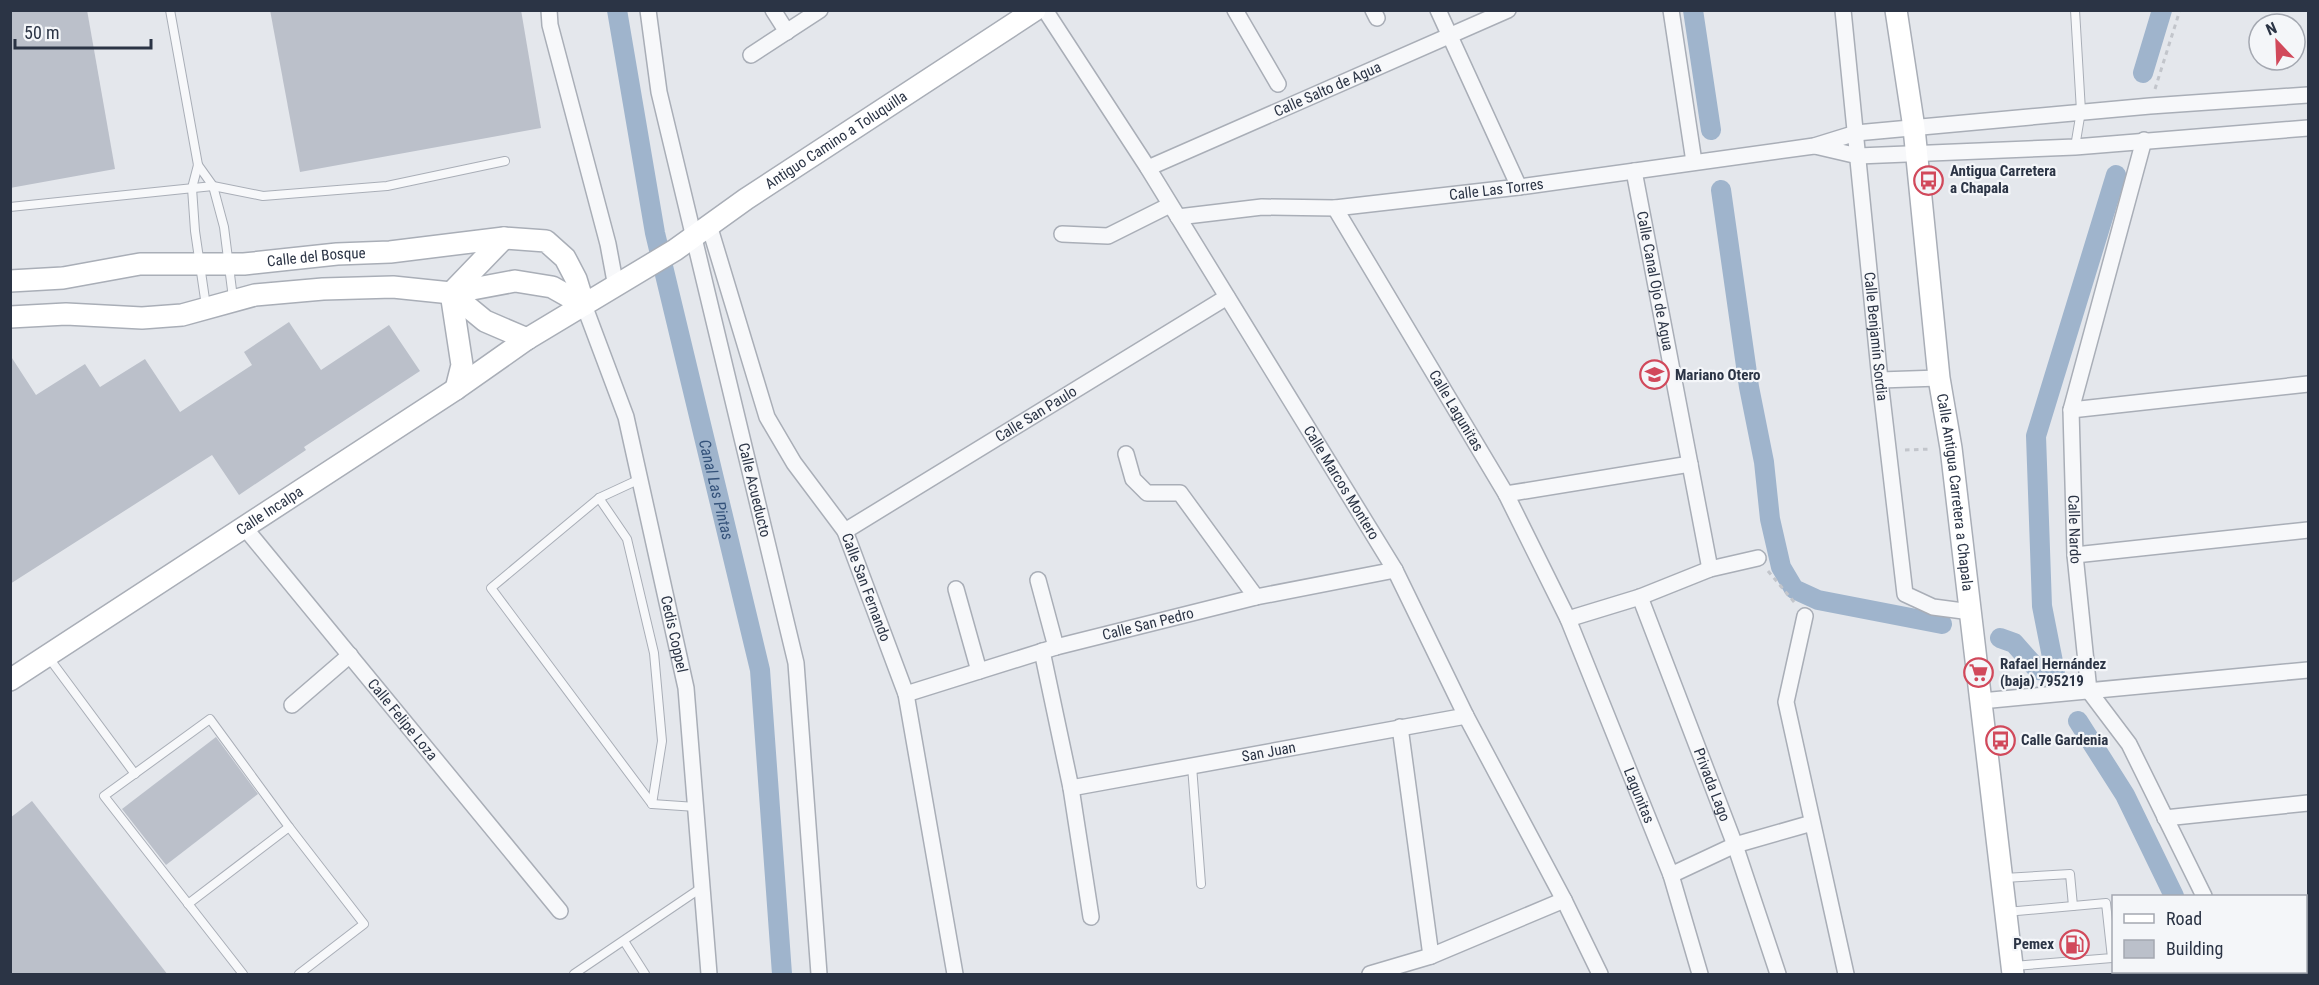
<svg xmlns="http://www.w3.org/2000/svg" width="2319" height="985" font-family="'Roboto Condensed',sans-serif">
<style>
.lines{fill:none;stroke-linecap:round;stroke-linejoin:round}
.canal{stroke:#9fb4cc;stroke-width:20}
.building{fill:#bbc0ca}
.lane-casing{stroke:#a9aeb7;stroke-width:10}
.street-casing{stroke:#a9aeb7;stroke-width:18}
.secondary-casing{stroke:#a9aeb7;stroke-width:24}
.path{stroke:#c2c5cb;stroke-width:3;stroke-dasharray:4.5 4.5;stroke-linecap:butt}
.lane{stroke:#f7f8fa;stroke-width:8}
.street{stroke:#f7f8fa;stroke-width:15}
.secondary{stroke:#fff;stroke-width:21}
.labels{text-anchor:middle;stroke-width:4.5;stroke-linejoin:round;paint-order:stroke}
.street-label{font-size:15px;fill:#2b3445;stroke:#f4f6f9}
.poi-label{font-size:15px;font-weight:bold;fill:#2b3445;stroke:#f4f6f9;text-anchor:start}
.water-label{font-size:16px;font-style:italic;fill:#34527a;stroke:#f4f6f9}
</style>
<rect width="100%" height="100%" fill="#e4e7ec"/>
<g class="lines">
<g class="canal">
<path id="s1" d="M617 10 655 233 760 670 782 974"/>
<polyline points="1693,10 1711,130"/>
<polyline points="2143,73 2162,10"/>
<polyline points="1721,190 1749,387 1764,462 1770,519 1781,567 1794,589 1818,600 1942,624"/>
<polyline points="2000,638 2014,643 2038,670 2055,672 2042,606 2036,436 2116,175"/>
<polyline points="2078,721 2125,795 2174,896"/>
<polyline points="2211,972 2213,974"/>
</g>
</g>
<g class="building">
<polygon points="10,10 87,10 115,169 10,188"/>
<polygon points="270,10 521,10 541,128 300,172"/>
<polygon points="289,322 321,370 389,325 420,371 304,447 306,450 239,495 212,455 10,584 10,355 36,395 85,364 100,387 145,359 180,412 252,365 244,352"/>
<polygon points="216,737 258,794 166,865 122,809"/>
<polygon points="32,801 168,975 10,975 10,818"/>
</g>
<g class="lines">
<defs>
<g id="lane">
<polyline points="170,10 198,165 192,188 195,231 206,306"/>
<polyline points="2075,10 2081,111 2075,147"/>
<polyline points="198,165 213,186 224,227 233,298"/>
<polyline points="10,207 213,186 263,196 387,186 505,161"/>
<polyline points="640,479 599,498 491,588 652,804 696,807"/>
<polyline points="599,498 627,539 654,653 662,741 652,804"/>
<polyline points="49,658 135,774"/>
<polyline points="1192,766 1201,884"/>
<polyline points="2004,878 2070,874 2073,906"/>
<polyline points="188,904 289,827 364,924 299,974"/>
<polyline points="2006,912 2106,903 2112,958 2014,966"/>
<polyline points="624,941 645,974"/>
<polyline points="243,974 104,796 210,719 289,827"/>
<polyline points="574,974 701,888"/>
</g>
<g id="street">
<polyline points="549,10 550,25 608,244 616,287"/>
<path id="s2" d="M648 10 659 92 796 663 819 974"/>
<polyline points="773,10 787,32"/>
<path id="s3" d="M1045 10 1148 168 1395 570 1466 716 1564 900 1600 974"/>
<polyline points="1235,10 1278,84"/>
<polyline points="1373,10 1377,18"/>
<polyline points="1438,10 1519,187"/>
<polyline points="1671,10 1694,162"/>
<path id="s4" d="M1843 10 1880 380 1905 594 1933 607 1971 612"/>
<polyline points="751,55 820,10"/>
<path id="s5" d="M2144 140 2071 410 2075 555 2089 691 2129 744 2204 896"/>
<polyline points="1815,146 1858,156 2075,147 2308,128"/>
<path id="s6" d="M1148 168 1508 10"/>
<path id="s7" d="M1634 171 1710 569"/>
<path id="s8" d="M1335 208 1506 494 1568 619 1671 875 1700 974"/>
<path id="s9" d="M1178 217 1262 207 1335 208 1519 187 1814 146 1856 133 2150 106 2308 95"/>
<path id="s10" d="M709 225 767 417 794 463 845 531 906 694 955 974"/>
<polyline points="1062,234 1108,236 1170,205"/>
<path id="s11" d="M584 305 626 417 686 688 709 974"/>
<polyline points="1880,380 1939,378"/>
<polyline points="2071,410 2308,384"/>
<polyline points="1126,454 1133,479 1147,493 1180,493 1256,597"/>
<polyline points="1506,494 1690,464"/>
<path id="s12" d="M245 528 560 911"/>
<path id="s13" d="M845 531 1227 297"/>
<polyline points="2075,555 2308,530"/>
<polyline points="1038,580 1056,647"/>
<polyline points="956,589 979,671"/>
<path id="s14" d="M1640 597 1735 845 1778 974"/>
<polyline points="1805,616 1786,702 1846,974"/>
<polyline points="1568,619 1640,597 1710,569 1758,558"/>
<polyline points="1042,651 1071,788 1091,917"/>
<path id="s15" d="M906 694 1056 647 1256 597 1395 570"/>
<polyline points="1981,701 2308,670"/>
<polyline points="292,705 350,655"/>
<polyline points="1400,727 1431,956"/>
<path id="s16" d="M1071 788 1466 716"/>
<polyline points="2165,818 2308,803"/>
<polyline points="1671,875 1735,845 1812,823"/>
<polyline points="2306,946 2308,946"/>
<polyline points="2240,972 2242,974"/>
<polyline points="1370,974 1431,956 1564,900"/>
</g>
<g id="secondary">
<path id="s17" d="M1896 10 1914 128 1939 378 1951 448 2013 974"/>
<path id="s18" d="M10 281 63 278 140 264H244L337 254 390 252 504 238 546 241 565 258 576 279 584 305"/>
<polyline points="451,293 515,281 552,287 584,305"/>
<polyline points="451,293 462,365 456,389"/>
<polyline points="451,293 504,238"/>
<polyline points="10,317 66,314 142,318 182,315 255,295 323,289 393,287 451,293 485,321 527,339"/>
<path id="s19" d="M10 680 456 389 527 339 675 250 746 199 1035 10"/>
</g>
</defs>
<use href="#lane" class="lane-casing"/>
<use href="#street" class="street-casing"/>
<use href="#secondary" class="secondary-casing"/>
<g class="path">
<polyline points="2155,89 2180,10"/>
<polyline points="1905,450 1931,449"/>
<polyline points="1768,571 1795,603"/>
</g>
<use href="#lane" class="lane"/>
<use href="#street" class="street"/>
<use href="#secondary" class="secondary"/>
</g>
<defs>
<symbol id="bus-ring" viewBox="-11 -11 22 22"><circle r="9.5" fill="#f4f6f9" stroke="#d1495b" stroke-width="1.5"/><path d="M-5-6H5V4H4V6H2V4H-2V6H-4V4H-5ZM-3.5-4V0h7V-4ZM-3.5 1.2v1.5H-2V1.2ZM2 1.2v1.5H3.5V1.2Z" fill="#d1495b"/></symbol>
<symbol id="school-ring" viewBox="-11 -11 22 22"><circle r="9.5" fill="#f4f6f9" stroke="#d1495b" stroke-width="1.5"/><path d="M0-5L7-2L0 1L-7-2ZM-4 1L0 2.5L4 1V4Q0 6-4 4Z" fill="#d1495b"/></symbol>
<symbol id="supermarket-ring" viewBox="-11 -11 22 22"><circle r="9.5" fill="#f4f6f9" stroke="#d1495b" stroke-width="1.5"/><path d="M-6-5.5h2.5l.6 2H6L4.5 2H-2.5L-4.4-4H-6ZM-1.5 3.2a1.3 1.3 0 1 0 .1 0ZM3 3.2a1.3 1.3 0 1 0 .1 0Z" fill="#d1495b"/></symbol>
<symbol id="fuel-ring" viewBox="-11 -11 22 22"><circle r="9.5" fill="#f4f6f9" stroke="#d1495b" stroke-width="1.5"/><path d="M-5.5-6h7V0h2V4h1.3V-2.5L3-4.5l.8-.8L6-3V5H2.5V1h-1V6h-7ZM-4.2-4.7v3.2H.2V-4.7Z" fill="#d1495b"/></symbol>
</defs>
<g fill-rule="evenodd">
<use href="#bus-ring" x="1912" y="164" width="33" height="33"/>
<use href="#school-ring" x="1638" y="358" width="33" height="33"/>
<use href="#supermarket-ring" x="1962" y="656" width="33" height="33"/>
<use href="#bus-ring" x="1984" y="724" width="33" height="33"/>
<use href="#fuel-ring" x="2058" y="928" width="33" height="33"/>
</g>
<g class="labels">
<g class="street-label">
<text dy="5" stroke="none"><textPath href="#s6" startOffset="196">Calle Salto de Agua</textPath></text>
<text dy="5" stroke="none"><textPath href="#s19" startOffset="987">Antiguo Camino a Toluquilla</textPath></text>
<text dy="5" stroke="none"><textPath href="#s9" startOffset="320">Calle Las Torres</textPath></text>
<text dy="5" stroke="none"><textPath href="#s18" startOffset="308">Calle del Bosque</textPath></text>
<text dy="5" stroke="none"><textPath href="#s7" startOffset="112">Calle Canal Ojo de Agua</textPath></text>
<text dy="5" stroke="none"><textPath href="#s4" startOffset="328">Calle Benjamín Sordia</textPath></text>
<text dy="5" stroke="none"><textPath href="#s8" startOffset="236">Calle Lagunitas</textPath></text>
<text dy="5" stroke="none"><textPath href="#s13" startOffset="224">Calle San Paulo</textPath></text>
<text dy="5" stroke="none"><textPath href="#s3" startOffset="558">Calle Marcos Montero</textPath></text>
<text dy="5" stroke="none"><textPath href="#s2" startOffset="492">Calle Acueducto</textPath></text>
<text dy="5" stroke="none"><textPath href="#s17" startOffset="486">Calle Antigua Carretera a Chapala</textPath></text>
<text dy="5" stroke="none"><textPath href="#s19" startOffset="310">Calle Incalpa</textPath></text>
<text dy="5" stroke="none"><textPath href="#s5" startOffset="399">Calle Nardo</textPath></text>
<text dy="5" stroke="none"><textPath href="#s10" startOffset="399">Calle San Fernando</textPath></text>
<text dy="5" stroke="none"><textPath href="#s15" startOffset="252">Calle San Pedro</textPath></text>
<text dy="5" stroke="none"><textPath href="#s11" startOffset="342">Cedis Coppel</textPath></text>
<text dy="5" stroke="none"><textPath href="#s12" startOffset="248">Calle Felipe Loza</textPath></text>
<text dy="5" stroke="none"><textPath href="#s16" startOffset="201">San Juan</textPath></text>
<text dy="5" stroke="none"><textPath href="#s14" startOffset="201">Privada Lago</textPath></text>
<text dy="5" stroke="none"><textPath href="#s8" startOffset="663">Lagunitas</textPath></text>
</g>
<g class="poi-label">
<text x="1950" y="176">Antigua Carretera<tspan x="1950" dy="17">a Chapala</tspan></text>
<text x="1675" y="380">Mariano Otero</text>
<text x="2000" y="669">Rafael Hernández<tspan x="2000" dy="17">(baja) 795219</tspan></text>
<text x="2021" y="745">Calle Gardenia</text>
<text x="2054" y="949" text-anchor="end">Pemex</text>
</g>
<g class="water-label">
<text dy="6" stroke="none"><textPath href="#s1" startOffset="490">Canal Las Pintas</textPath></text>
</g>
</g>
<rect width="2319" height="985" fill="none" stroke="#2b3445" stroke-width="24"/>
<rect x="2112" y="895" width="195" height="78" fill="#f4f6f9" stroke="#a4a8b1" stroke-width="1.5"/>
<rect x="2124" y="914" width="30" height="9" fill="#ffffff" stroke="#a4a8b1" stroke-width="1.5"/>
<text x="2166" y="925" font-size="18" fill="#2b3445">Road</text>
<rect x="2124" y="940" width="30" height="18" fill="#bbc0ca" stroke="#a4a8b1" stroke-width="1.5"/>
<text x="2166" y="955" font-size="18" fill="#2b3445">Building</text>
<g transform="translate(2277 42) rotate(337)"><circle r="28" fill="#f4f6f9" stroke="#a4a8b1" stroke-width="1.5"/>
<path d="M0-4.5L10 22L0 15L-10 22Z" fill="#d1495b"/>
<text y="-9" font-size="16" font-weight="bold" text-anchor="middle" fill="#2b3445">N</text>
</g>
<path d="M15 39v9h136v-9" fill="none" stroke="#2b3445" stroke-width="3"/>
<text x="24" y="39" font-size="18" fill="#2b3445" stroke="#f4f6f9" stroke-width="4.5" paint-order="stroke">50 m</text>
</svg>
